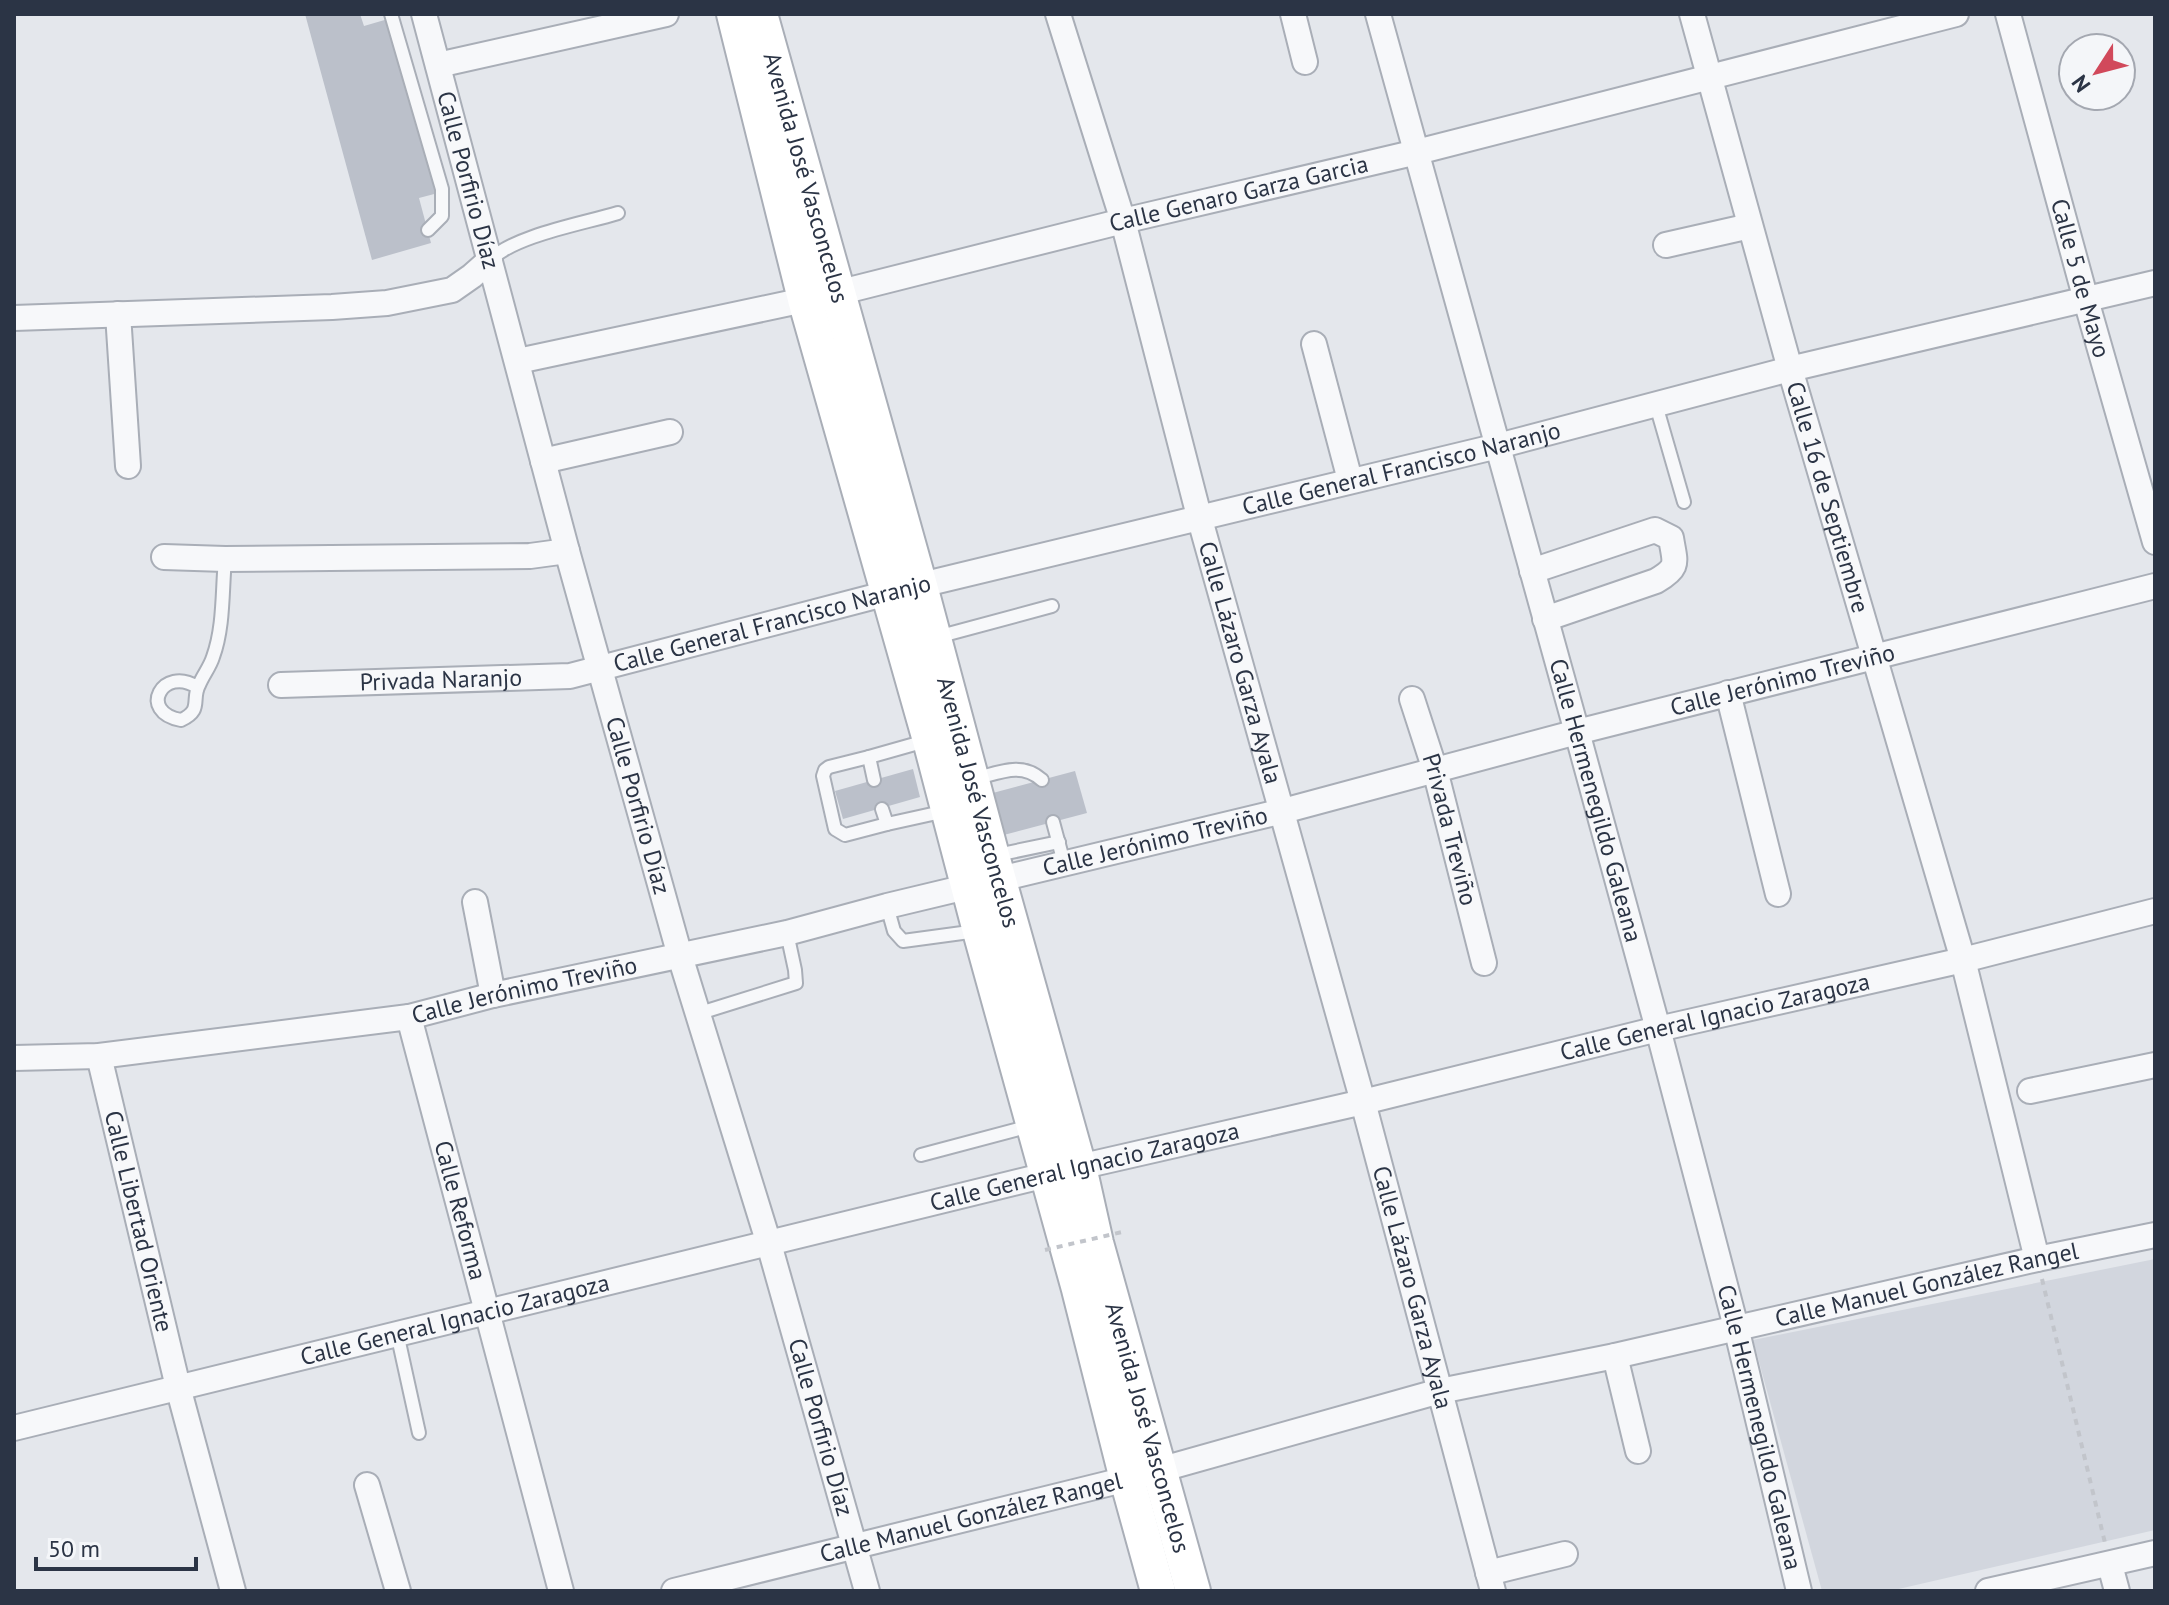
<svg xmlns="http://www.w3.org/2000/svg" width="2169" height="1605" font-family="'PT Sans',sans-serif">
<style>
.built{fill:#d2d6de}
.building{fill:#bbc0ca}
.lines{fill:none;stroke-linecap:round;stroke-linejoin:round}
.service-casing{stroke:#a9aeb7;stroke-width:16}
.minor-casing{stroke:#a9aeb7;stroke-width:28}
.secondary-casing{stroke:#a9aeb7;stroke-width:38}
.path{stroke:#c2c5cb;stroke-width:4;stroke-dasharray:6 6;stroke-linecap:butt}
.service{stroke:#f7f8fa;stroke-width:12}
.minor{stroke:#f7f8fa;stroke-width:24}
.secondary{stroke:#fff;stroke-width:34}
.path-bridge{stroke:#c2c5cb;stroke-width:4;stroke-dasharray:6 6;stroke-linecap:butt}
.labels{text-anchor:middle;stroke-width:8;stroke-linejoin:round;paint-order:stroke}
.street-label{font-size:24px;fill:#2b3445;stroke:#f4f6f9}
</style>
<rect width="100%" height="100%" fill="#e4e7ec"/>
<polygon class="built" points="2155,1259 2155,1530 1890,1591 1822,1591 1753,1340"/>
<g class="building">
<polygon points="305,14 360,14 364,26 388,19 438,193 419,198 431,243 372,260"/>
<polygon points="913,769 920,797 843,819 835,791"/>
<polygon points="1075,771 1087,813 1000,836 989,794"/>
</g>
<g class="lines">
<defs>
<g id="service">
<polyline points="391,14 442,189 442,216 428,230"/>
<path d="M490 260C516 235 582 224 618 213"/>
<polyline points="1656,405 1684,502"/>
<polyline points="937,637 1052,606"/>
<path d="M197 687C163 665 137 712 181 720 203 710 191 700 199 685 203 675 210 667 213 657 224 627 222 591 225 559"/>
<polyline points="869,757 829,767 825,770 823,776 835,829 845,835 887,824"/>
<path d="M974 779C999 773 1021 761 1042 780"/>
<polyline points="874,780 869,757 929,740"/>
<polyline points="882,809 887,824 946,811"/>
<polyline points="1053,822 1064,863"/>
<polyline points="992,856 1059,842"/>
<polyline points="887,906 894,931 903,941 977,931"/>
<polyline points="697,1014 796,983 795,970 787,933"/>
<polyline points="921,1155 1030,1126"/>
<polyline points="397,1333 419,1433"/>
</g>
<g id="minor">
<path id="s1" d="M424 14 567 551 680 956 769 1244 867 1591"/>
<path id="s2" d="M1058 14 1123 221 1199 516 1363 1102 1493 1591"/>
<polyline points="1293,14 1305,62"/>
<path id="s3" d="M1378 14 1577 732 1658 1029 1736 1327 1799 1591"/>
<path id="s4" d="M1692 14 1790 369 1963 960 2037 1259"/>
<path id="s5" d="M2008 14 2086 300 2155 542"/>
<polyline points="438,65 666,14"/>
<polyline points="1666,245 1750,226"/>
<polyline points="118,314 128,466"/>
<polyline points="14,318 332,307 387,303 452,290 472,276 490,260"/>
<polyline points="1314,344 1350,480"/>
<path id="s6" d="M518 361 837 293 1123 221 1417 152 1956 14"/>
<polyline points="543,461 670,432"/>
<polyline points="164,557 225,559 530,556 567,551"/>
<path d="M1532 571 1655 530 1671 538C1675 563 1680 567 1656 581L1545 619"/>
<path id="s7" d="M281 685 570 676 888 593 1498 446 1790 369 2155 283"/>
<polyline points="1728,693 1778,894"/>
<path id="s8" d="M1412 699 1435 770 1484 963"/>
<polyline points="475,902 493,995"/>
<path id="s9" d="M409 1017 561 1591"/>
<path id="s10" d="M99 1056 178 1387 233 1591"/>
<path id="s11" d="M14 1058 99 1056 409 1017 493 995 787 933 887 906 1283 811 1577 732 2155 586"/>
<polyline points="2030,1091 2155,1065"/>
<polyline points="1615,1356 1638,1451"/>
<path id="s12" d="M14 1428 1079 1167 1363 1102 1658 1029 1963 960 2155 911"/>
<polyline points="367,1485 398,1591"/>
<polyline points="2110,1565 2117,1591"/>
<polyline points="1488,1573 1565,1554"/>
<path id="s13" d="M674 1591 1127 1479 1440 1391 1615 1356 2037 1259 2155 1235"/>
<polyline points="1988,1591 2155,1553"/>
</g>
<g id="secondary">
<polyline points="734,14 805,299 930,740 980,931 1079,1289 1127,1479 1158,1591"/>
<path id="s14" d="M760 14 920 586 992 856 1079 1167 1096 1243 1193 1591"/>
</g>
</defs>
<use href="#service" class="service-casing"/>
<use href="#minor" class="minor-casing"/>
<use href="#secondary" class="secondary-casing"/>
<polyline class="path" points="2042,1279 2105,1543"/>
<use href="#service" class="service"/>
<use href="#minor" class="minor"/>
<use href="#secondary" class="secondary"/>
<polyline class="path-bridge" points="1045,1250 1122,1232"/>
</g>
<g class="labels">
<g class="street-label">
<text dy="8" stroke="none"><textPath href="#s14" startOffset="170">Avenida José Vasconcelos</textPath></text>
<text dy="8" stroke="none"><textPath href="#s1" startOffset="172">Calle Porfirio Díaz</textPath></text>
<text dy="8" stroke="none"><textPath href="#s6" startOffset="740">Calle Genaro Garza Garcia</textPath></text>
<text dy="8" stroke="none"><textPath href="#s5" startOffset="274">Calle 5 de Mayo</textPath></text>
<text dy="8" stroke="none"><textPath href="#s7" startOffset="1146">Calle General Francisco Naranjo</textPath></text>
<text dy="8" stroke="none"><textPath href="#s4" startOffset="502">Calle 16 de Septiembre</textPath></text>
<text dy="8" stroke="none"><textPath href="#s7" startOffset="498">Calle General Francisco Naranjo</textPath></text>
<text dy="8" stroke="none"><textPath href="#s2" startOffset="674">Calle Lázaro Garza Ayala</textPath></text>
<text dy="8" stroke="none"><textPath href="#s7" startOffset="160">Privada Naranjo</textPath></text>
<text dy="8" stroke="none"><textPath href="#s11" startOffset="1812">Calle Jerónimo Treviño</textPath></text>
<text dy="8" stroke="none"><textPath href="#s3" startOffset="816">Calle Hermenegildo Galeana</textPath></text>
<text dy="8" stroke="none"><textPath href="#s14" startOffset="818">Avenida José Vasconcelos</textPath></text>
<text dy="8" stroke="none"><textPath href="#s1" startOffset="820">Calle Porfirio Díaz</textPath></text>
<text dy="8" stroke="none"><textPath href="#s8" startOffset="136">Privada Treviño</textPath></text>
<text dy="8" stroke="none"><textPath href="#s11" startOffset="1164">Calle Jerónimo Treviño</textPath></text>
<text dy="8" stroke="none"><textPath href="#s11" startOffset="516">Calle Jerónimo Treviño</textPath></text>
<text dy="8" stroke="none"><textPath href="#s12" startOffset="1750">Calle General Ignacio Zaragoza</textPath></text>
<text dy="8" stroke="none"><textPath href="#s12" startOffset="1102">Calle General Ignacio Zaragoza</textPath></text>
<text dy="8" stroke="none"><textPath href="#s9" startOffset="200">Calle Reforma</textPath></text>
<text dy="8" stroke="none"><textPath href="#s10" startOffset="170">Calle Libertad Oriente</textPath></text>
<text dy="8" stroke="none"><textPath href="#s13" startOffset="1290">Calle Manuel González Rangel</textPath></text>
<text dy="8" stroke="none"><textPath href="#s2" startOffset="1322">Calle Lázaro Garza Ayala</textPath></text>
<text dy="8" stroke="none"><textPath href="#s12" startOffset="454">Calle General Ignacio Zaragoza</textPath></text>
<text dy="8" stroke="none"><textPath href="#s1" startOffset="1468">Calle Porfirio Díaz</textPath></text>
<text dy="8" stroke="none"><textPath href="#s14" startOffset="1466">Avenida José Vasconcelos</textPath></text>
<text dy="8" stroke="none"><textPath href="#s3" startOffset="1464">Calle Hermenegildo Galeana</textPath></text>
<text dy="8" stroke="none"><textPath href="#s13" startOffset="306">Calle Manuel González Rangel</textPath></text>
</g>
</g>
<rect width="2169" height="1605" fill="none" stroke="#2b3445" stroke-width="32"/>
<g transform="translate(2097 72) rotate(234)"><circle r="38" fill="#f4f6f9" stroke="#a4a8b1" stroke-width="2"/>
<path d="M0-6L14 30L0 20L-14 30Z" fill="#d1495b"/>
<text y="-12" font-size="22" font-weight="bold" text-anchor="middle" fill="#2b3445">N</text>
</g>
<path d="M36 1557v12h160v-12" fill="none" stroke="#2b3445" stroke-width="4"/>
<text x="48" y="1557" font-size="24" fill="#2b3445" stroke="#f4f6f9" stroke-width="6" paint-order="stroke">50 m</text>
</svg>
